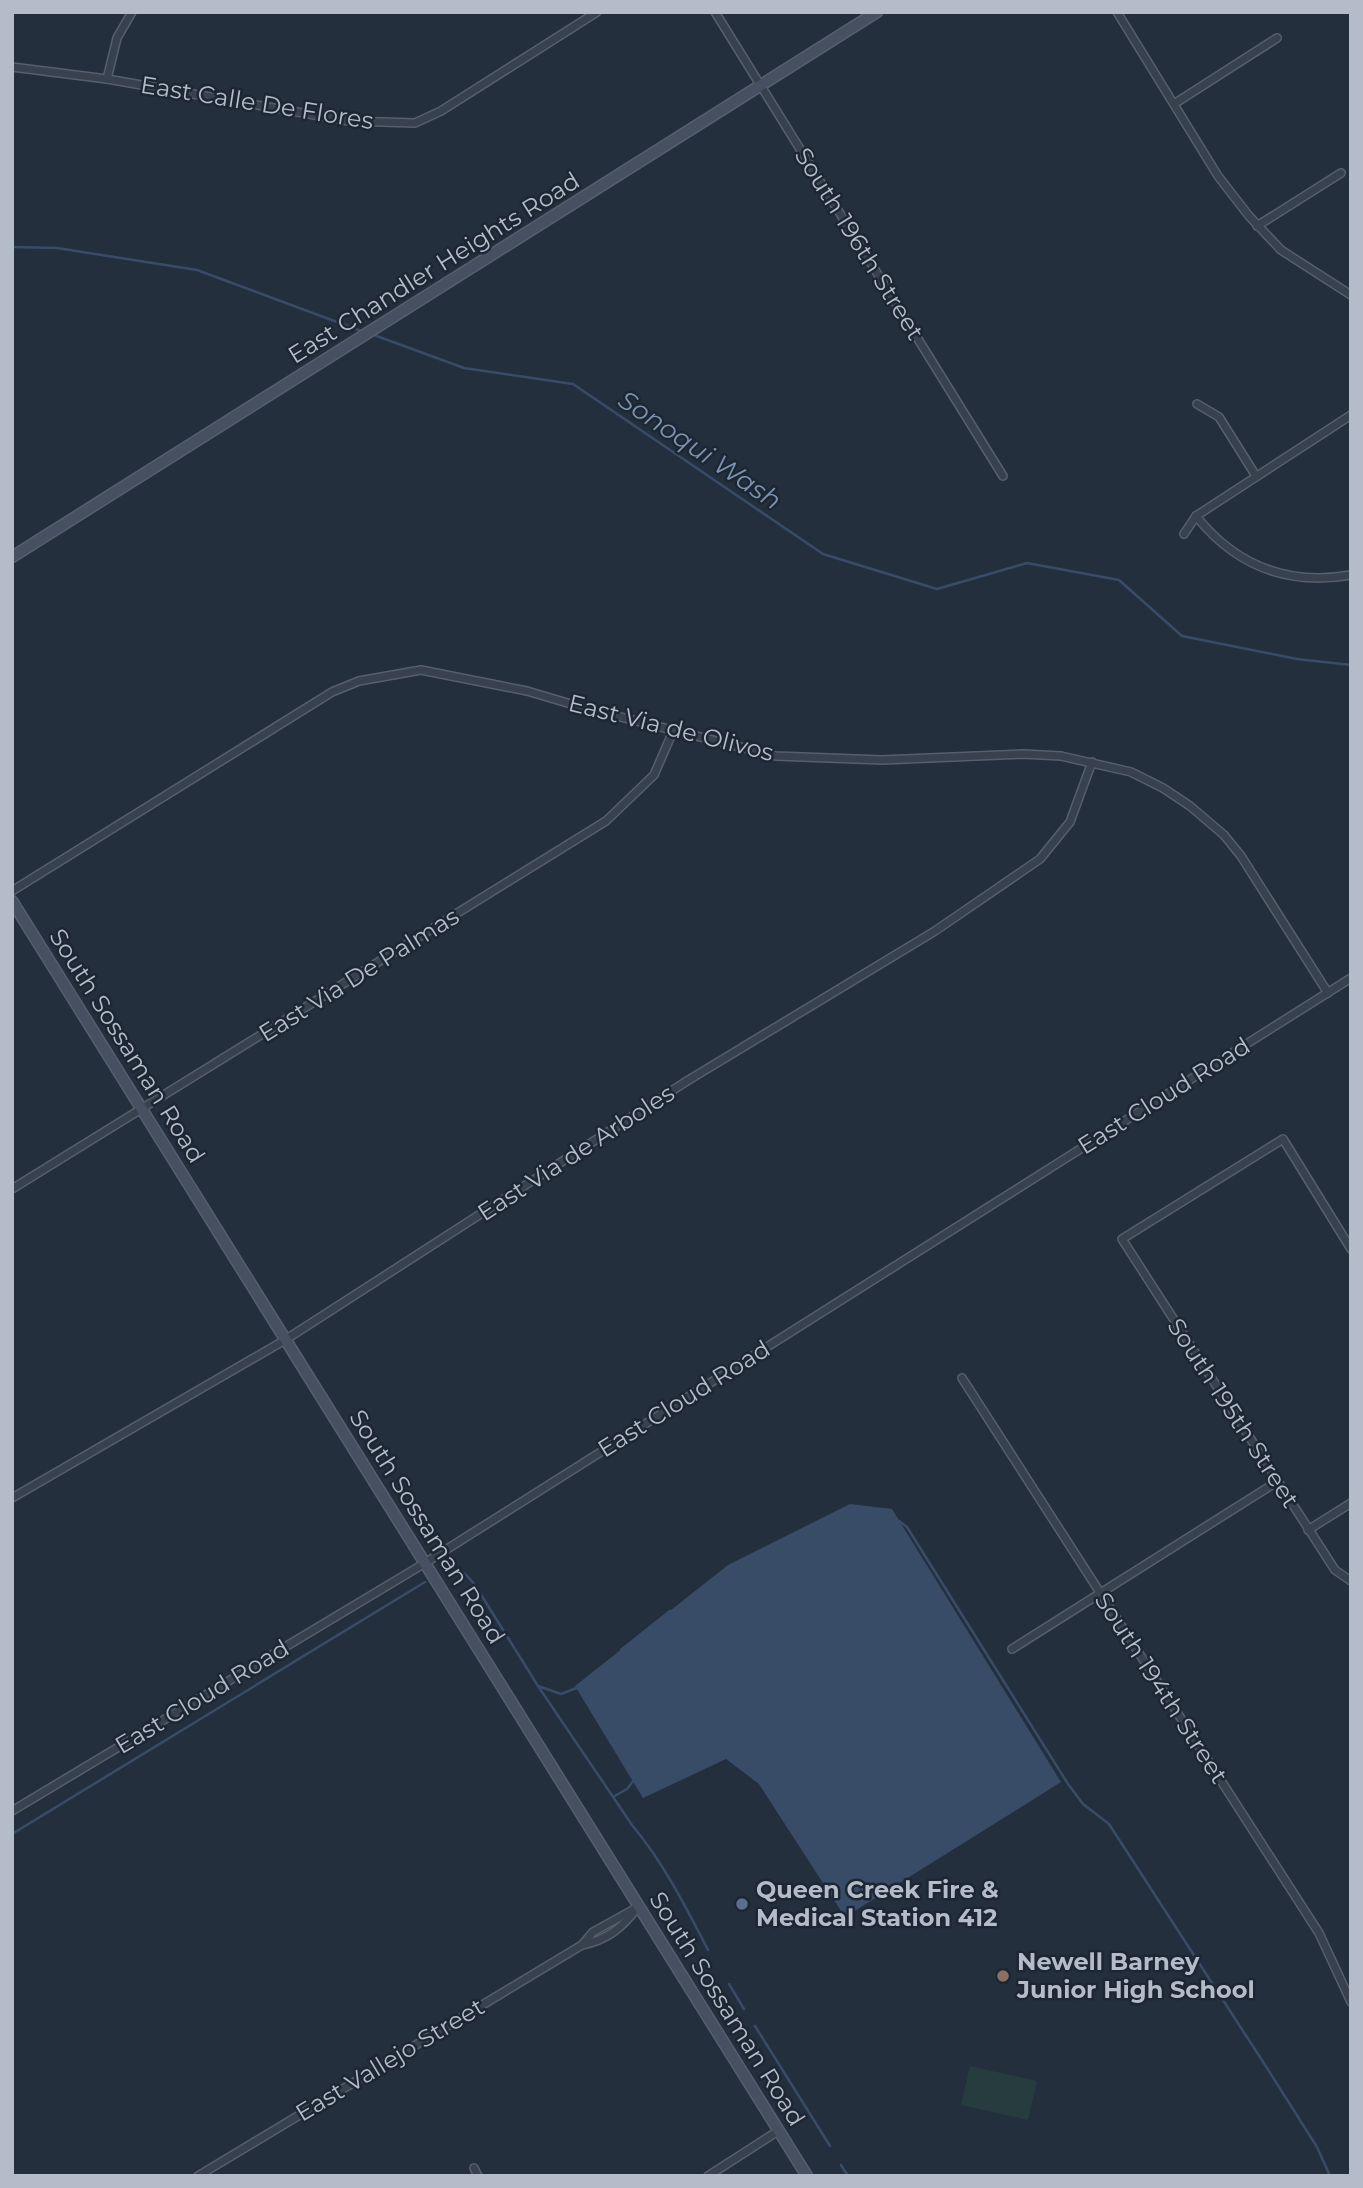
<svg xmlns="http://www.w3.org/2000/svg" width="1363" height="2188" font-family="Montserrat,sans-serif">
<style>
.green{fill:#263c3f}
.water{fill:#394c67}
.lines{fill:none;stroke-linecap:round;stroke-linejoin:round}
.stream{stroke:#394c67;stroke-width:2.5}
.street-casing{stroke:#565f6c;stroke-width:10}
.secondary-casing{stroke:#565f6c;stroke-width:13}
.street{stroke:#38414e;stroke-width:7}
.secondary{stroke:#465061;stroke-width:10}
.service-dot{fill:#5c6f8a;stroke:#1d2633;stroke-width:2.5}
.education-dot{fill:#8d6e63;stroke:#1d2633;stroke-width:2.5}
.labels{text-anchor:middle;stroke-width:5;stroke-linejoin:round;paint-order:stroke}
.street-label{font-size:24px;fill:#b4bcc9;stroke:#1d2633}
.poi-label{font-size:24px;font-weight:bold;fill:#b4bcc9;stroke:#1d2633;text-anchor:start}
.water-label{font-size:26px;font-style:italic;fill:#7c92b1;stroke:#1d2633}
</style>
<rect width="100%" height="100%" fill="#242f3e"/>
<polygon class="green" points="970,2066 1037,2081 1028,2120 961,2105"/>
<polygon class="water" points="850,1504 892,1509 1061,1782 845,1917 759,1784 726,1759 643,1798 575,1686 728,1565"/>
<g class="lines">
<g class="stream">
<polyline points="12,247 57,248 197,270 364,332"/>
<polyline points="374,335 464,368 573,384 823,554 937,589 1027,563 1119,580 1182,636 1297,659 1351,665"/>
<polyline points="899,1521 907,1527 922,1551 1068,1784 1083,1804 1109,1824 1267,2068 1317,2147 1330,2176"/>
<path d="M447 1570C461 1567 467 1575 475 1585L538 1686 632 1825C663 1862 686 1907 708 1950"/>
<polyline points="621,1650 670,1611"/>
<polyline points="538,1686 561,1694 579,1687"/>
<polyline points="613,1797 627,1789 634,1780"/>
<polyline points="12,1834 425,1582"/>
<polyline points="729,1984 744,2009"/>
<polyline points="755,2026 830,2146"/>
<polyline points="841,2165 848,2176"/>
</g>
<defs>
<g id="street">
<polyline points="715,12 1003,476"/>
<polyline points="1117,12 1218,176 1249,216 1281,250 1351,295"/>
<polyline points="12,67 107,79 349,121 415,123 441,111 597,12"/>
<polyline points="107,79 117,38 132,12"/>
<polyline points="1174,104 1277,38"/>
<polyline points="1257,226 1341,173"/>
<polyline points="1197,404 1219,417 1256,476"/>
<path d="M1196 516C1236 566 1287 586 1351 575"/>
<polyline points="1184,534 1196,516 1351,415"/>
<polyline points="12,891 332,692 359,681 421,670 527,691 581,707 776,756 882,760 1023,754 1061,756 1131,772 1163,788 1190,806 1224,835 1241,856 1328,993"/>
<polyline points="12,1189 606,821 654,775 674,729"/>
<polyline points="1351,1249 1283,1139 1122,1239 1335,1570 1351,1581"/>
<polyline points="962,1378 1319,1933 1351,2002"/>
<polyline points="12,1498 285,1340 687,1081 935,931 1040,859 1070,822 1092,762"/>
<polyline points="1308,1530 1351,1503"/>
<polyline points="1012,1649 1278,1481"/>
<polyline points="12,1811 425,1563 1351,978"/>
<path d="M582 1945C607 1940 622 1928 637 1908"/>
<polyline points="474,2168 478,2176"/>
<polyline points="198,2176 582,1945 593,1932 638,1907"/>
<polyline points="708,2176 778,2131"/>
</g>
<g id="secondary">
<polyline points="12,557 877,12"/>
<polyline points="12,901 807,2176"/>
</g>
</defs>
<use href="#street" class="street-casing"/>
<use href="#secondary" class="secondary-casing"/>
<use href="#street" class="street"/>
<use href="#secondary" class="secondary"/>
</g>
<circle class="service-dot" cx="742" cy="1904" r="7"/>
<circle class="education-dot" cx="1003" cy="1976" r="7"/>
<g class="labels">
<g class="street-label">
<text transform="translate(257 103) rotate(9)" y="8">East Calle De Flores</text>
<text transform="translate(859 244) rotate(58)" y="8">South 196th Street</text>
<text transform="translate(434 268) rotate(-32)" y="8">East Chandler Heights Road</text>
<text transform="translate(671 728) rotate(14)" y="8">East Via de Olivos</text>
<text transform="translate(359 975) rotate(-32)" y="8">East Via De Palmas</text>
<text transform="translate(127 1046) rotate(58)" y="8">South Sossaman Road</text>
<text transform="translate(1164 1096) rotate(-32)" y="8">East Cloud Road</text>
<text transform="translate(576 1153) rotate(-33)" y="8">East Via de Arboles</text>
<text transform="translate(684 1399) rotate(-32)" y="8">East Cloud Road</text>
<text transform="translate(1233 1413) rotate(57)" y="8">South 195th Street</text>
<text transform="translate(427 1527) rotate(58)" y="8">South Sossaman Road</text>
<text transform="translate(1161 1688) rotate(57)" y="8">South 194th Street</text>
<text transform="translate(202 1697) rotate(-31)" y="8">East Cloud Road</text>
<text transform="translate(727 2009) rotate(58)" y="8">South Sossaman Road</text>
<text transform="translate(390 2060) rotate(-31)" y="8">East Vallejo Street</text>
</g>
<g class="poi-label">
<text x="756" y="1898">Queen Creek Fire &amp;<tspan x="756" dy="28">Medical Station 412</tspan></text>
<text x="1017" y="1970">Newell Barney<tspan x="1017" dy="28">Junior High School</tspan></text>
</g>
<g class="water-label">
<text transform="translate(700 450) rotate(34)" y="9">Sonoqui Wash</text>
</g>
</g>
<rect width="1363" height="2188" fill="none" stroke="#b4bcc9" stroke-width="28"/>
</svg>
